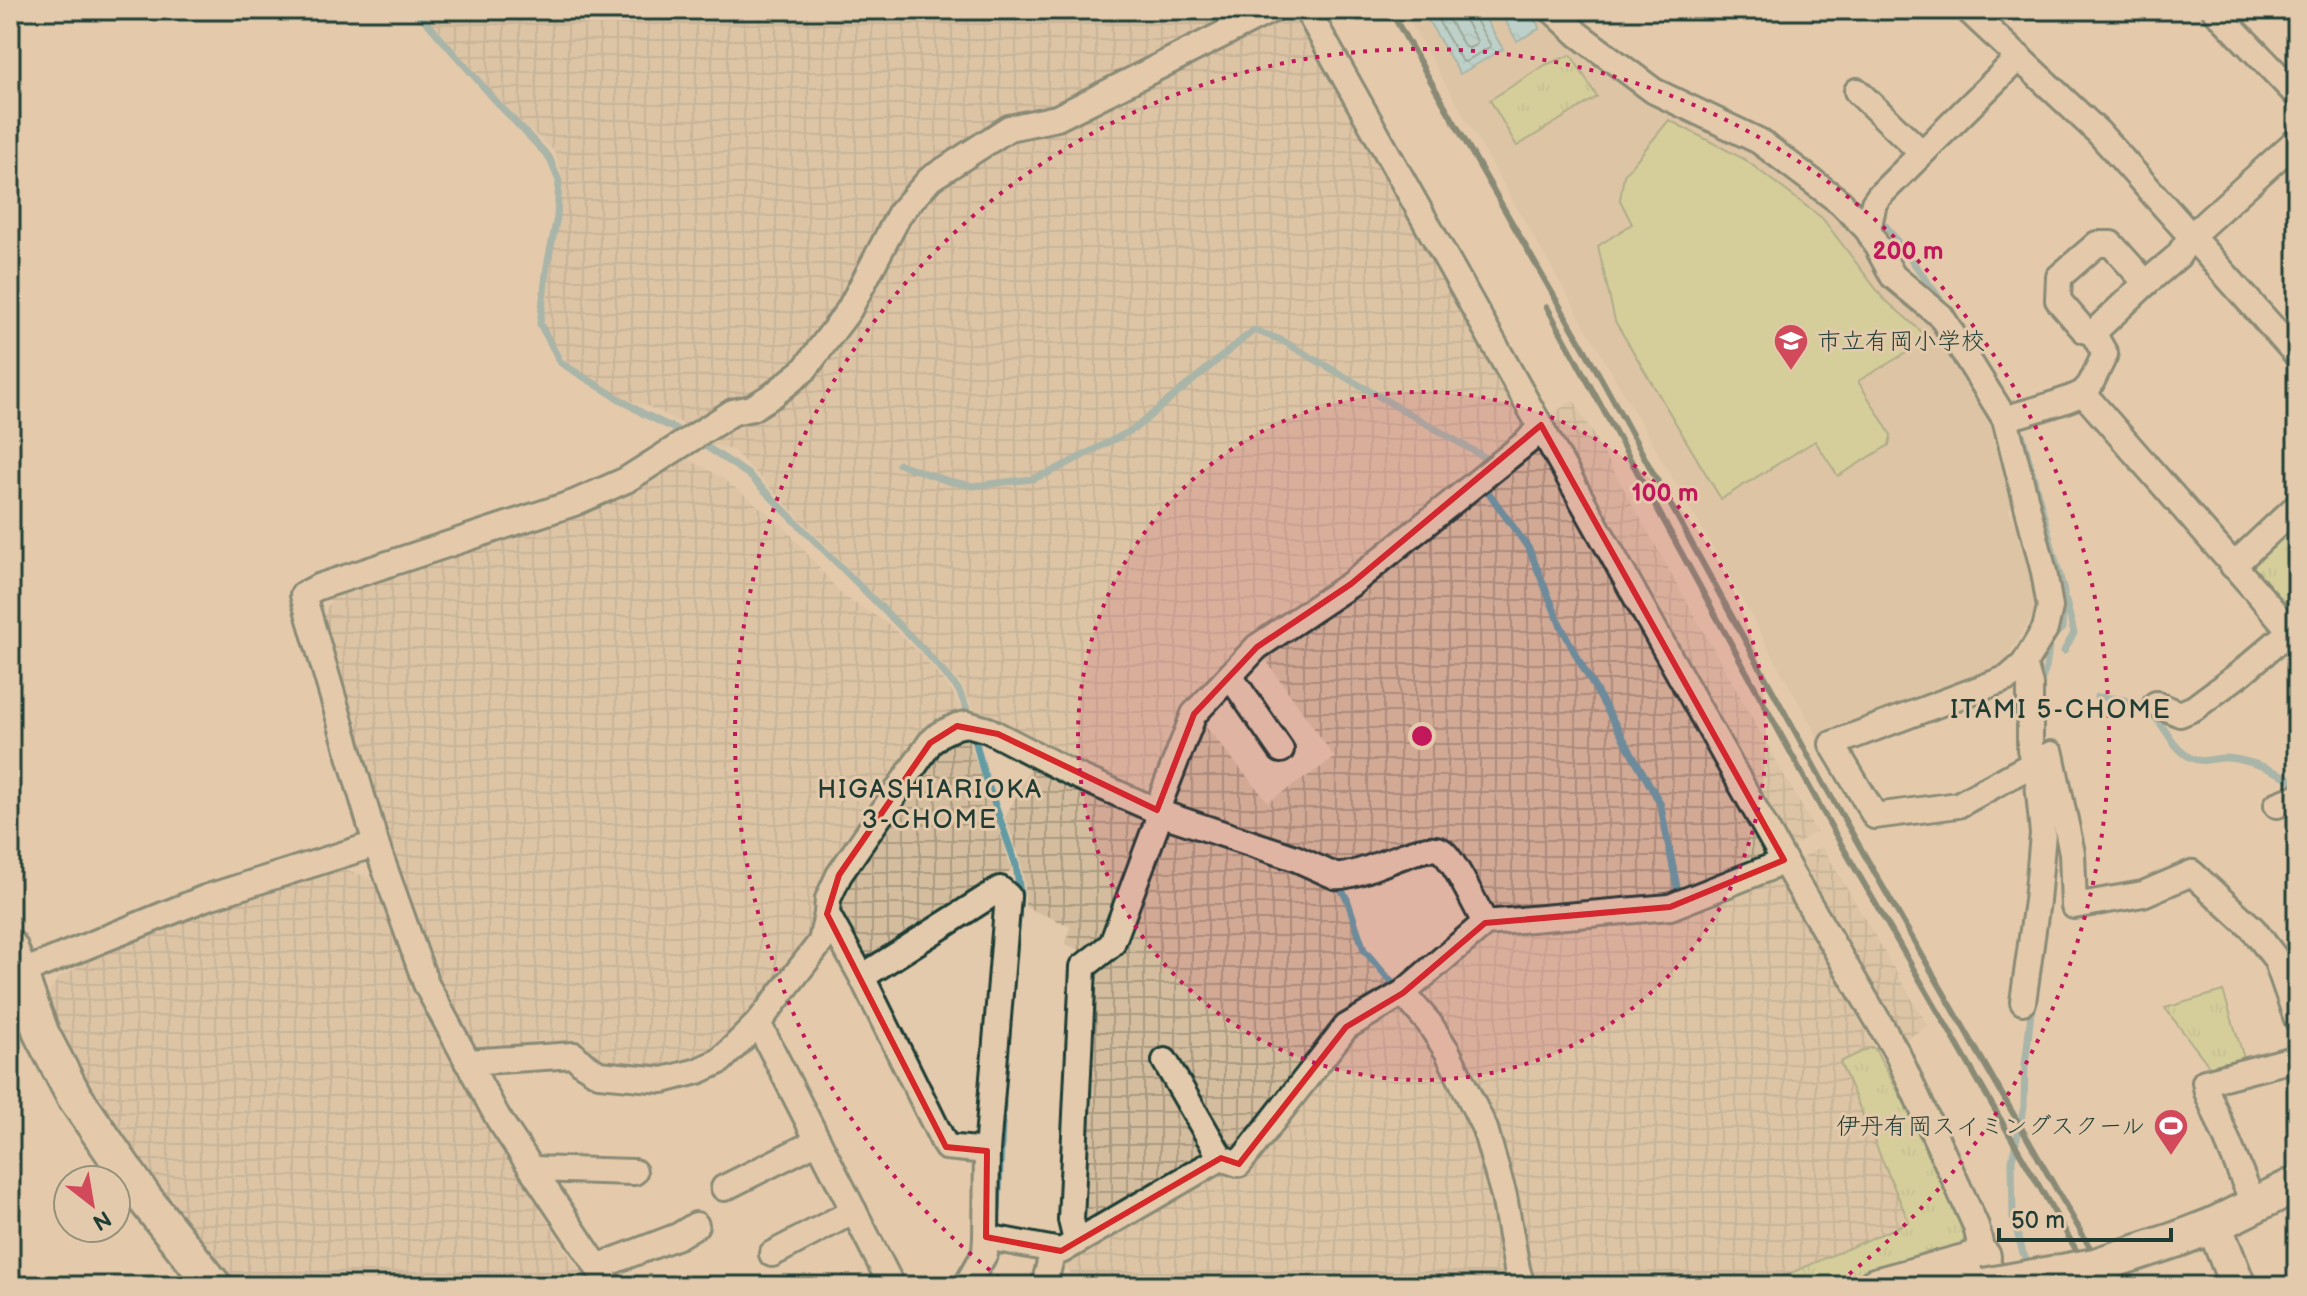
<svg xmlns="http://www.w3.org/2000/svg" width="2307" height="1296" font-family="'Balsamiq Sans','Klee One',sans-serif">
<style>
.built{fill:#d3bd9e}
.industrial{fill:url(#industrial-grid)}
.grass{fill:#c3d388;stroke:#71885e;stroke-width:2}
.park{fill:url(#park-tufts);stroke:#71885e;stroke-width:2}
.water{fill:url(#water-ripples);stroke:#629ba4;stroke-width:2}
.lines{fill:none;stroke-linecap:round;stroke-linejoin:round}
.shore{stroke:#4b7c7f;stroke-width:2}
.stream{stroke:#629ba4;stroke-width:7}
.street-casing{stroke:#1f3d34;stroke-width:30}
.secondary-casing{stroke:#1f3d34;stroke-width:40}
.street{stroke:#e4caac;stroke-width:24}
.secondary{stroke:#e4caac;stroke-width:34}
.rail{stroke:#1f3d34;stroke-width:6}
.secondary-bridge-casing{stroke:#1f3d34;stroke-width:40;stroke-linecap:butt}
.secondary-bridge{stroke:#e4caac;stroke-width:34}
.marked{fill:none;stroke:#d62828;stroke-width:6;stroke-linejoin:round}
.ring{fill:none;stroke:#c2185b;stroke-width:4;stroke-dasharray:4 8}
.labels{text-anchor:middle;stroke-width:6;stroke-linejoin:round;paint-order:stroke}
.poi-label{font-size:24px;fill:#1f3d34;stroke:#e4caac;text-anchor:start}
.neighbourhood-label{font-size:26px;letter-spacing:2px;fill:#1f3d34;stroke:#e4caac}
.centre{fill:#c2185b;stroke:#e4caac;stroke-width:4}
.ring-label{font-size:24px;text-anchor:middle;font-weight:bold;fill:#c2185b;stroke:#e4caac;stroke-width:6;stroke-linejoin:round;paint-order:stroke}
</style>
<defs>
<pattern id="industrial-grid" width="8" height="8" patternUnits="userSpaceOnUse" patternTransform="scale(2)"><rect width="8" height="8" fill="#d3bd9e"/><path d="M0 4h8M4 0v8" fill="none" stroke="#ab9b82"/></pattern>
<pattern id="park-tufts" width="24" height="20" patternUnits="userSpaceOnUse" patternTransform="scale(2)"><rect width="24" height="20" fill="#c3d388"/><path d="M3 7l-1-3M5 7V3M7 7l1-3M15 17l-1-3M17 17v-4M19 17l1-3" fill="none" stroke="#a7b676"/></pattern>
<pattern id="water-ripples" width="26" height="14" patternUnits="userSpaceOnUse" patternTransform="scale(2)"><rect width="26" height="14" fill="#8edaef"/><path d="M2 4q2-2 4 0t4 0M15 11q2-2 4 0t4 0" fill="none" stroke="#7abcce"/></pattern>
</defs>
<rect width="100%" height="100%" fill="#e4caac"/>
<filter id="ink" filterUnits="userSpaceOnUse"><feTurbulence type="fractalNoise" baseFrequency=".0125" numOctaves="2"/><feDisplacementMap in="SourceGraphic" scale="16" xChannelSelector="R" yChannelSelector="G"/><feConvolveMatrix kernelMatrix="1 2 1 2 8 2 1 2 1" color-interpolation-filters="sRGB"/></filter>
<g filter="url(#ink)">
<polygon class="built" points="1403,10 1539,10 1641,93 1751,146 1844,212 1929,311 2000,419 2023,501 2008,509 2021,535 2032,535 2043,597 1998,674 1818,738 1726,571"/>
<g class="industrial">
<polygon points="415,10 1247,10 1056,106 1011,111 938,156 915,175 884,217 851,272 836,308 802,354 777,380 754,396 721,406 687,426 657,410 623,398 573,369 556,347 544,326 548,275 558,215 561,185 561,170 554,151 511,113 439,30"/>
<polygon points="1286,13 1298,17 1526,421 1524,430 1326,595 1266,631 1152,793 1145,798 977,722 974,710 960,683 733,450 712,445 708,438 732,423 765,412 792,396 809,378 892,254 943,183 1006,142 1025,135 1069,125"/>
<polygon points="1574,400 1816,832 1789,849 1545,418"/>
<polygon points="1539,447 1771,854 1675,896 1488,911 1447,850 1344,868 1168,808 1201,721 1268,802 1335,758 1263,656 1445,524 1528,454"/>
<polygon points="679,454 721,477 782,524 842,595 887,623 923,656 951,690 963,712 965,718 954,721 819,927 722,1053 664,1074 586,1060 585,1042 534,1041 527,1046 474,1054 427,971 321,622 333,594"/>
<polygon points="966,731 1012,870 867,966 835,914 836,891 939,743"/>
<polygon points="1032,765 1151,819 1104,944 1088,954 1065,944 1070,926 1025,907 1025,886 1020,858 1005,818"/>
<polygon points="1162,823 1248,852 1337,886 1345,900 1362,951 1376,970 1393,988 1237,1151 1089,1226 1077,1219 1086,975"/>
<polygon points="1822,846 1928,1026 1902,1042 1796,861"/>
<polygon points="347,870 370,878 384,894 414,979 461,1082 570,1257 591,1286 223,1286 125,1156 47,1016 47,995 59,977 128,942 324,872"/>
<polygon points="1774,877 1782,879 1875,1049 1921,1134 1967,1234 1898,1267 1847,1286 1529,1286 1513,1209 1414,996 1489,935 1667,922"/>
<polygon points="1404,1004 1424,1025 1479,1131 1514,1286 1078,1286 1063,1260 1213,1169 1242,1181 1346,1037"/>
</g>
<polygon class="grass" points="1669,120 1744,159 1822,218 1883,298 1930,339 1858,381 1891,435 1889,445 1838,476 1815,441 1721,499 1615,321 1598,246 1632,224 1620,200 1624,175"/>
<g class="park">
<polygon points="1571,55 1597,97 1517,146 1490,100 1545,65"/>
<polygon points="2297,517 2297,615 2254,569 2254,558"/>
<polygon points="2223,991 2244,1058 2210,1067 2165,1008"/>
<polygon points="1872,1047 1875,1049 1921,1134 1967,1234 1956,1254 1898,1267 1847,1286 1769,1286 1768,1283 1909,1222 1840,1062"/>
</g>
<g class="water">
<polygon points="1422,10 1480,10 1503,49 1460,74"/>
<polygon points="1499,10 1523,10 1538,24 1539,29 1517,41"/>
</g>
<g class="lines">
<g class="shore">
<polyline points="1432,10 1461,60 1465,62 1491,46 1474,17 1474,10"/>
<polyline points="1443,10 1465,47 1469,48 1476,45 1477,41 1465,20 1463,10"/>
</g>
<g class="stream">
<polyline points="416,10 503,109 549,157 559,181 557,217 547,266 540,324 561,363 644,414 688,435"/>
<polyline points="1875,218 1886,226 1947,308"/>
<polyline points="2022,434 2064,592 2062,628 2050,640 2046,668 2039,687"/>
<polyline points="698,441 749,475 926,652 958,689 968,711 983,771 1016,865 1020,893 1017,930"/>
<polyline points="899,464 948,481 973,486 1032,479 1051,472 1134,429 1254,330 1281,340 1486,458"/>
<polyline points="1486,489 1529,549 1560,624 1577,657 1660,803 1678,892"/>
<polyline points="2064,651 2074,633 2066,601"/>
<path d="M2097 697C2115 698 2136 699 2150 712 2166 725 2170 747 2191 758 2202 764 2215 757 2227 758 2251 760 2276 771 2297 783"/>
<polyline points="1338,884 1347,899 1364,950 1394,985"/>
<polyline points="998,1209 1003,1102"/>
<polyline points="2030,1266 2023,1253 2013,1218 2012,1160 2024,1107 2025,1066 2032,1004"/>
<polyline points="980,1286 998,1254"/>
</g>
<defs>
<g id="street">
<polyline points="1307,10 1792,875 1897,1053 1976,1226 1983,1257 1991,1270"/>
<polyline points="1552,10 1579,35 1654,91 1759,141 1840,202 1868,230"/>
<polyline points="1968,10 2098,132 2297,355"/>
<polyline points="2215,10 2297,95"/>
<polyline points="2019,57 1879,196 1874,203 1868,230 1893,276 1941,316 2005,419 2044,572 2050,607 2045,629 2024,664 2008,678 1832,744 1875,816 1958,805 2051,754 2072,853 2074,906 2143,894 2192,873 2253,929 2276,959 2297,1019"/>
<polyline points="1857,91 1922,153"/>
<polyline points="2297,140 2191,236 2178,256 2146,283 2093,333 2105,354 2090,385 2083,393 2297,638"/>
<polyline points="2093,333 2084,330 2058,300 2059,277 2097,244 2111,244 2146,283"/>
<path d="M2005 419C2031 410 2058 405 2083 393"/>
<polyline points="2233,566 2297,506"/>
<polyline points="1230,676 1281,750"/>
<polyline points="2156,704 2180,714 2194,708 2241,673 2290,631"/>
<polyline points="2277,805 2297,797"/>
<polyline points="827,914 862,977 946,1147 987,1151 986,1237"/>
<polyline points="18,974 205,898 376,844"/>
<polyline points="862,977 1000,889 1008,896 987,1151"/>
<polyline points="1403,993 1429,1023 1447,1051 1485,1129 1504,1196 1517,1269 1522,1286"/>
<polyline points="2023,1002 2037,901 2043,834 2038,782 2030,749 2030,685 2024,664"/>
<polyline points="758,1023 892,1286"/>
<polyline points="1165,1061 1221,1158"/>
<path d="M467 1062 574 1055 583 1064 599 1074 663 1080 698 1071 720 1061 758 1023 821 942 827 914 828 899 839 875 930 743 940 734 957 726 967 724 988 730 1075 775 1169 816 1295 858 1335 876C1362 879 1426 837 1443 852 1455 862 1477 908 1485 923"/>
<polyline points="532,1169 634,1172"/>
<polyline points="724,1188 818,1141"/>
<polyline points="2254,1205 2207,1092 2205,1082 2297,1058"/>
<polyline points="1076,1241 1071,1220 1083,967 1112,944 1156,826 1161,799 1194,714 1257,647 1351,584 1528,441 1541,425"/>
<polyline points="772,1254 854,1211"/>
<polyline points="597,1267 678,1236 696,1225"/>
<polyline points="610,1286 498,1118 426,984 376,844 303,595 318,587 574,503 626,480 733,412 752,408 773,395 804,370 849,310 900,213 930,179 1009,128 1057,118 1271,10"/>
<polyline points="966,1286 985,1253 986,1237 1061,1251 1221,1158 1239,1164 1346,1027 1403,993 1485,923 1670,907 1771,867 1784,860"/>
<polyline points="1044,1286 1053,1250"/>
</g>
<g id="secondary">
<polyline points="10,948 42,1035 74,1096 145,1199 214,1286"/>
<polyline points="2214,1225 2238,1286"/>
<polyline points="2178,1239 2214,1225 2297,1184"/>
<polyline points="1875,1286 1983,1257"/>
</g>
</defs>
<use href="#street" class="street-casing"/>
<use href="#secondary" class="secondary-casing"/>
<use href="#street" class="street"/>
<use href="#secondary" class="secondary"/>
<g class="rail">
<polyline points="1390,10 1601,378 1825,786 2112,1286"/>
<polyline points="1547,307 1833,830 2097,1286"/>
</g>
<defs>
<polyline id="secondary-bridge" points="1984,1286 2095,1266 2178,1239"/>
</defs>
<use href="#secondary-bridge" class="secondary-bridge-casing"/>
<use href="#secondary-bridge" class="secondary-bridge"/>
</g>
</g>
<path d="M0 0H2307V1296H0ZM1541 425 1784 860 1670 907 1485 923 1403 993 1346 1027 1239 1164 1221 1158 1061 1251 986 1237 987 1151 946 1147 827 914 839 875 930 743 957 726 998 734 1157 810 1194 714 1257 647 1351 584Z" fill="#e4caac" fill-opacity=".55" fill-rule="evenodd"/>
<path class="marked" d="M1541 425 1784 860 1670 907 1485 923 1403 993 1346 1027 1239 1164 1221 1158 1061 1251 986 1237 987 1151 946 1147 827 914 839 875 930 743 957 726 998 734 1157 810 1194 714 1257 647 1351 584Z"/>
<circle cx="1422" cy="736" r="344" fill="#c2185b" fill-opacity=".12"/>
<g class="ring">
<circle cx="1422" cy="736" r="344"/>
<path d="M1009 1285A687 687 0 1 1 1835 1285"/>
</g>
<defs>
<symbol id="school-pin" viewBox="-11 -11 22 30"><path d="M0 17L-7.5 6A9.5 9.5 0 1 1 7.5 6Z" fill="#d1495b" stroke="#e4caac"/><path d="M0-5L7-2L0 1L-7-2ZM-4 1L0 2.5L4 1V4Q0 6-4 4Z" fill="#fff"/></symbol>
<symbol id="stadium-pin" viewBox="-11 -11 22 30"><path d="M0 17L-7.5 6A9.5 9.5 0 1 1 7.5 6Z" fill="#d1495b" stroke="#e4caac"/><path d="M0-5a6.5 5 0 1 0 0 10a6.5 5 0 1 0 0-10ZM-3.5-1.8h7v3.6h-7Z" fill="#fff"/></symbol>
</defs>
<g fill-rule="evenodd">
<use href="#school-pin" x="1771" y="321" width="40" height="54"/>
<use href="#stadium-pin" x="2151" y="1106" width="40" height="54"/>
</g>
<g class="labels">
<g class="poi-label">
<text x="1817" y="349">市立有岡小学校</text>
<text x="2145" y="1134" text-anchor="end">伊丹有岡スイミングスクール</text>
</g>
<g class="neighbourhood-label">
<text x="2061" y="718">ITAMI 5-CHOME</text>
<text x="930" y="798">HIGASHIARIOKA<tspan x="930" dy="30">3-CHOME</tspan></text>
</g>
</g>
<circle cx="1422" cy="736" r="12" class="centre"/>
<g class="ring-label">
<text x="1908" y="259">200 m</text>
<text x="1665" y="501">100 m</text>
</g>
<rect width="2307" height="1296" fill="none" stroke="#e4caac" stroke-width="40"/>
<rect x="20" y="20" width="2267" height="1256" fill="none" stroke="#1f3d34" stroke-width="3" filter="url(#ink)"/>
<g transform="translate(92 1204) rotate(149)"><circle r="38" fill="#e4caac" stroke="#95927c" stroke-width="2"/>
<path d="M0-6L14 30L0 20L-14 30Z" fill="#d1495b"/>
<text y="-12" font-size="22" font-weight="bold" text-anchor="middle" fill="#1f3d34">N</text>
</g>
<path d="M1999 1228v12h172v-12" fill="none" stroke="#1f3d34" stroke-width="4"/>
<text x="2011" y="1228" font-size="24" fill="#1f3d34" stroke="#e4caac" stroke-width="6" paint-order="stroke">50 m</text>
</svg>
